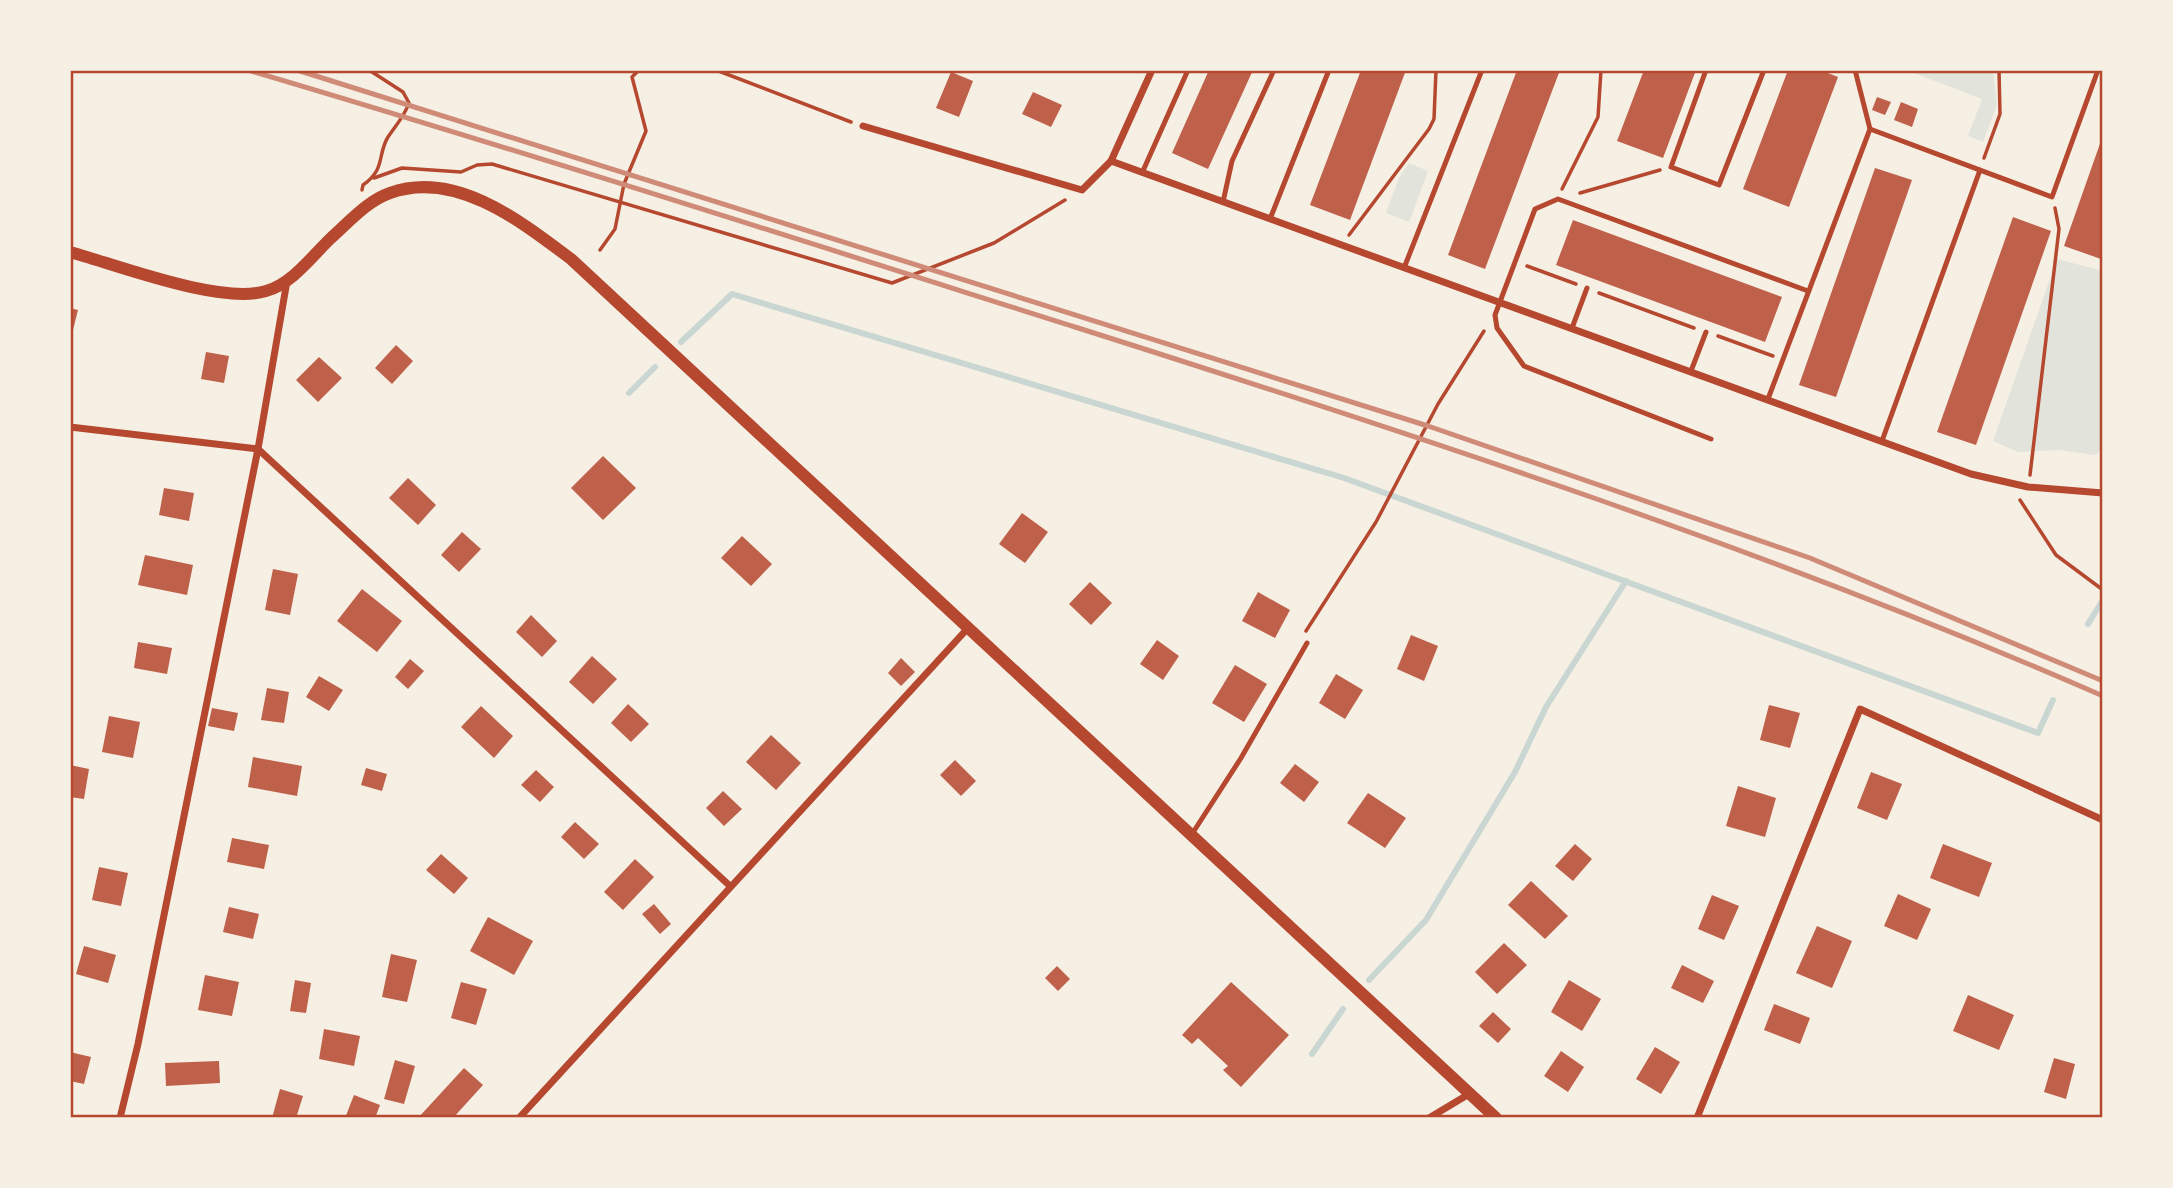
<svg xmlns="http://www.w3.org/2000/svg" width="2173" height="1188" font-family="'Nunito Sans',sans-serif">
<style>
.green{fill:#e2e4dc}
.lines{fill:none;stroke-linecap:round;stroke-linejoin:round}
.stream{stroke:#c9d6d2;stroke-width:6}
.building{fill:#bf614a}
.path{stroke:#b5482f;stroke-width:3.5}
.service{stroke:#b5482f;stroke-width:5}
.minor{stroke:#b5482f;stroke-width:7}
.tertiary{stroke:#b5482f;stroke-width:12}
.rail{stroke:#cf8b77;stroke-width:5}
.neatline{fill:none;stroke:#b5482f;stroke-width:2.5}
</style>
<rect width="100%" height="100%" fill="#f6efe4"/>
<g class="green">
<polygon points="1906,70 1993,70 1997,105 1983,142 1968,136 1982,99"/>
<polygon points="1409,163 1428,171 1409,222 1386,213 1399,178"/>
<polygon points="2057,259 2103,271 2103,448 2095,455 2060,450 2018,452 1993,441"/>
</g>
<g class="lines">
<g class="stream">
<polyline points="681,342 732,294 1344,478 2038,733 2053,700"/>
<polyline points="629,393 655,367"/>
<polyline points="2088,624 2103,600"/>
<polyline points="1369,980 1426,920 1515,772 1546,707 1626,581"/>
<polyline points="1312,1054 1343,1009"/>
</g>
</g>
<g class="building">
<polygon points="1209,70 1253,70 1208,169 1172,153"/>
<polygon points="1361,70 1406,70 1350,220 1310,205"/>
<polygon points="1517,70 1560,70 1485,269 1448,255"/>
<polygon points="1644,70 1696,70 1663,158 1617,141"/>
<polygon points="1788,70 1820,70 1838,77 1789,207 1743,189"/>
<polygon points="951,72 973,81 959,117 936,108"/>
<polygon points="1033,92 1062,105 1051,127 1022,114"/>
<polygon points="1877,97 1891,102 1885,115 1872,110"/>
<polygon points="1901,102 1918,109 1912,127 1894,120"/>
<polygon points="2103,135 2103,252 2101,259 2064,246"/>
<polygon points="1875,168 1912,180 1836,397 1799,385"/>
<polygon points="2013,217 2051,231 1976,445 1937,432"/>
<polygon points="1573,220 1782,297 1765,342 1556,265"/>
<polygon points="70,308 78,310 72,334 70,333"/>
<polygon points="396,345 413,361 392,384 375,368"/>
<polygon points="206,352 229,356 224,383 201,379"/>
<polygon points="319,357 342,378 318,402 296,380"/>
<polygon points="603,456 636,488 603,520 571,488"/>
<polygon points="408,478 436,505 418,525 389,498"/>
<polygon points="164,488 194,493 189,521 159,515"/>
<polygon points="1022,513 1048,532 1025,563 999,544"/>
<polygon points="462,532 481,549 459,572 441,555"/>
<polygon points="742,536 772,564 751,586 721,558"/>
<polygon points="145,555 193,565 187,595 138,585"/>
<polygon points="273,569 298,574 290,615 265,610"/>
<polygon points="1090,582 1112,603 1091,625 1069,604"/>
<polygon points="362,589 402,621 377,652 337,621"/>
<polygon points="1258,592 1290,610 1275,638 1242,621"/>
<polygon points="531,615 557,641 542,657 516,632"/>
<polygon points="1411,635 1438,646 1424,681 1397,669"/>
<polygon points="1157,640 1179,656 1163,680 1140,664"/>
<polygon points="138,642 172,648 167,674 134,668"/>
<polygon points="592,656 617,679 593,704 569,682"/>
<polygon points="901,658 915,672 901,686 888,673"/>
<polygon points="410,659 424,671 408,689 395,677"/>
<polygon points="1235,665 1267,684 1244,722 1212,703"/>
<polygon points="1336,674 1363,690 1345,719 1319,703"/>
<polygon points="319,676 343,690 329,711 306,697"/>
<polygon points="267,688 289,692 284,723 261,720"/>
<polygon points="628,704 649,724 631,742 611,723"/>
<polygon points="1769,705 1800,713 1790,748 1760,740"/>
<polygon points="481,706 513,736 494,758 461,727"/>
<polygon points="212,708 238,713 234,731 208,726"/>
<polygon points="109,716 140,722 133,758 102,752"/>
<polygon points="771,735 801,763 776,790 746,762"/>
<polygon points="253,757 302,766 297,796 248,787"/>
<polygon points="955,760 976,781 961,796 940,775"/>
<polygon points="1295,764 1319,782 1304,802 1280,783"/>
<polygon points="70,765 89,769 84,799 70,797"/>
<polygon points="366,768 387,774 382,791 361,785"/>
<polygon points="536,770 554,787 540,802 521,785"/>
<polygon points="1871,772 1902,784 1887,820 1857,808"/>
<polygon points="1738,786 1776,798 1765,837 1726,826"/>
<polygon points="723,791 742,809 724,826 706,808"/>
<polygon points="1368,793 1406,818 1385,848 1347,823"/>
<polygon points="575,822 599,844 584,859 561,837"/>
<polygon points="232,838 269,845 264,869 227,862"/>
<polygon points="1575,844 1592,859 1573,881 1555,866"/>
<polygon points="1943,844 1992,863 1979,897 1930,878"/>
<polygon points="441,854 468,878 454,894 426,870"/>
<polygon points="635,859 654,877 623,910 604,892"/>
<polygon points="99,867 128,873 121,906 92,900"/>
<polygon points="1531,881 1568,916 1545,939 1508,905"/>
<polygon points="1898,894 1931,909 1917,940 1884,926"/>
<polygon points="1712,895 1739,906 1724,940 1698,929"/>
<polygon points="654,904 671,924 660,934 642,914"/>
<polygon points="229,907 259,914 253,939 223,932"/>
<polygon points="488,917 533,941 514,975 470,951"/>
<polygon points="1817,926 1852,941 1832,988 1796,973"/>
<polygon points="1504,943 1527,965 1497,994 1475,972"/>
<polygon points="84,946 116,955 108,983 76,974"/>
<polygon points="391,954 417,960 407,1002 382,997"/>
<polygon points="1682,965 1714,981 1703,1003 1671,988"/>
<polygon points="1057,966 1070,979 1058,991 1045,978"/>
<polygon points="205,975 239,982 232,1016 198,1010"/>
<polygon points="295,980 311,983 306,1013 290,1011"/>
<polygon points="1569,980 1601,999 1582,1031 1551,1012"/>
<polygon points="461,982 487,989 476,1025 451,1018"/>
<polygon points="1231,982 1289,1035 1241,1087 1223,1070 1228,1066 1198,1038 1192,1044 1182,1035"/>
<polygon points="1968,995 2014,1015 1999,1050 1953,1031"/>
<polygon points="1774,1004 1810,1018 1800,1044 1764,1030"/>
<polygon points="1493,1012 1511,1029 1498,1043 1479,1026"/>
<polygon points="324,1029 360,1036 354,1066 319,1059"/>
<polygon points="1655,1047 1680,1062 1661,1094 1636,1079"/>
<polygon points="1561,1051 1584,1067 1568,1092 1544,1076"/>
<polygon points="70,1052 91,1057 84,1084 70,1081"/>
<polygon points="2054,1058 2075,1064 2066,1099 2044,1092"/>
<polygon points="395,1060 415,1066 404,1104 384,1099"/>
<polygon points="219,1061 220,1083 166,1086 165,1063"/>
<polygon points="464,1068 483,1085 453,1118 418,1118"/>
<polygon points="280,1089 303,1096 296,1118 272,1118"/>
<polygon points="354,1095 380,1105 375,1118 345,1118"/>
</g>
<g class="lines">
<g class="path">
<polyline points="716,70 851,122"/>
<polyline points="1984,158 2000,114 1999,70"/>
<polyline points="374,178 402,168 461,172 477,165 492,164 892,283 994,243 1065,200"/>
<polyline points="1562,189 1598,117 1601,70"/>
<path d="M362 190 363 185C386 169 377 155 388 137 396 125 404 117 409 103L403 92 369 70"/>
<polyline points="1580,193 1660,170"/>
<polyline points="1349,235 1429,129 1434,119 1436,70"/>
<polyline points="600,250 615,229 624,184 646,131 632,77 639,70"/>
<polyline points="1527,266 1576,284"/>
<polyline points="1599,293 1694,328"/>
<polyline points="1718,336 1773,356"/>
<polyline points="2030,475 2059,229 2055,208"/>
<polyline points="2020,500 2056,555 2103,590"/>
<polyline points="1306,631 1376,522 1438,404 1484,331"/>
</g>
<g class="service">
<polyline points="1706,70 1671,167 1719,185 1764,70"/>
<polyline points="1855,70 1870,129"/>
<polyline points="1142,173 1188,70"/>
<polyline points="1223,202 1232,161 1274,70"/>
<polyline points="1270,219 1329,70"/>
<polyline points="1404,268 1482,70"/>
<polyline points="1572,328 1587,288"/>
<polyline points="1691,371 1706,332"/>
<polyline points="1768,399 1870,129 2052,197 2098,70"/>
<polyline points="1711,439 1524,366 1497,328 1495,315 1535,209 1558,199 1808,291"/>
<polyline points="1882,441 1980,170"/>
<polyline points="1192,834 1241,758 1307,643"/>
</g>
<g class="minor">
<polyline points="863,126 1082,190 1111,161 1152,70"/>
<polyline points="1111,161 1971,474 2028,487 2103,493"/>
<polyline points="70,427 258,449 730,886"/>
<polyline points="120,1118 138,1044 258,449 287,281"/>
<polyline points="519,1118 968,628"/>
<polyline points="1429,1118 1469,1094"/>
<polyline points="1697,1118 1860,709 2103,820"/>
</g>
<path class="tertiary" d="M70 252C117 265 221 305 266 291 292 284 312 256 331 238 349 222 367 201 390 193 456 169 523 223 571 259L1496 1118"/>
<g class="rail">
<path d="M248 70C525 152 800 240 1075 327 1422 437 1769 550 2103 696"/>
<polyline points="297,70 1428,426 1810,558 2103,681"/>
</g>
</g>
<rect width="2173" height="1188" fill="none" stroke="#f6efe4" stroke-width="144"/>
<rect x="72" y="72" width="2029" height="1044" class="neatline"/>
</svg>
